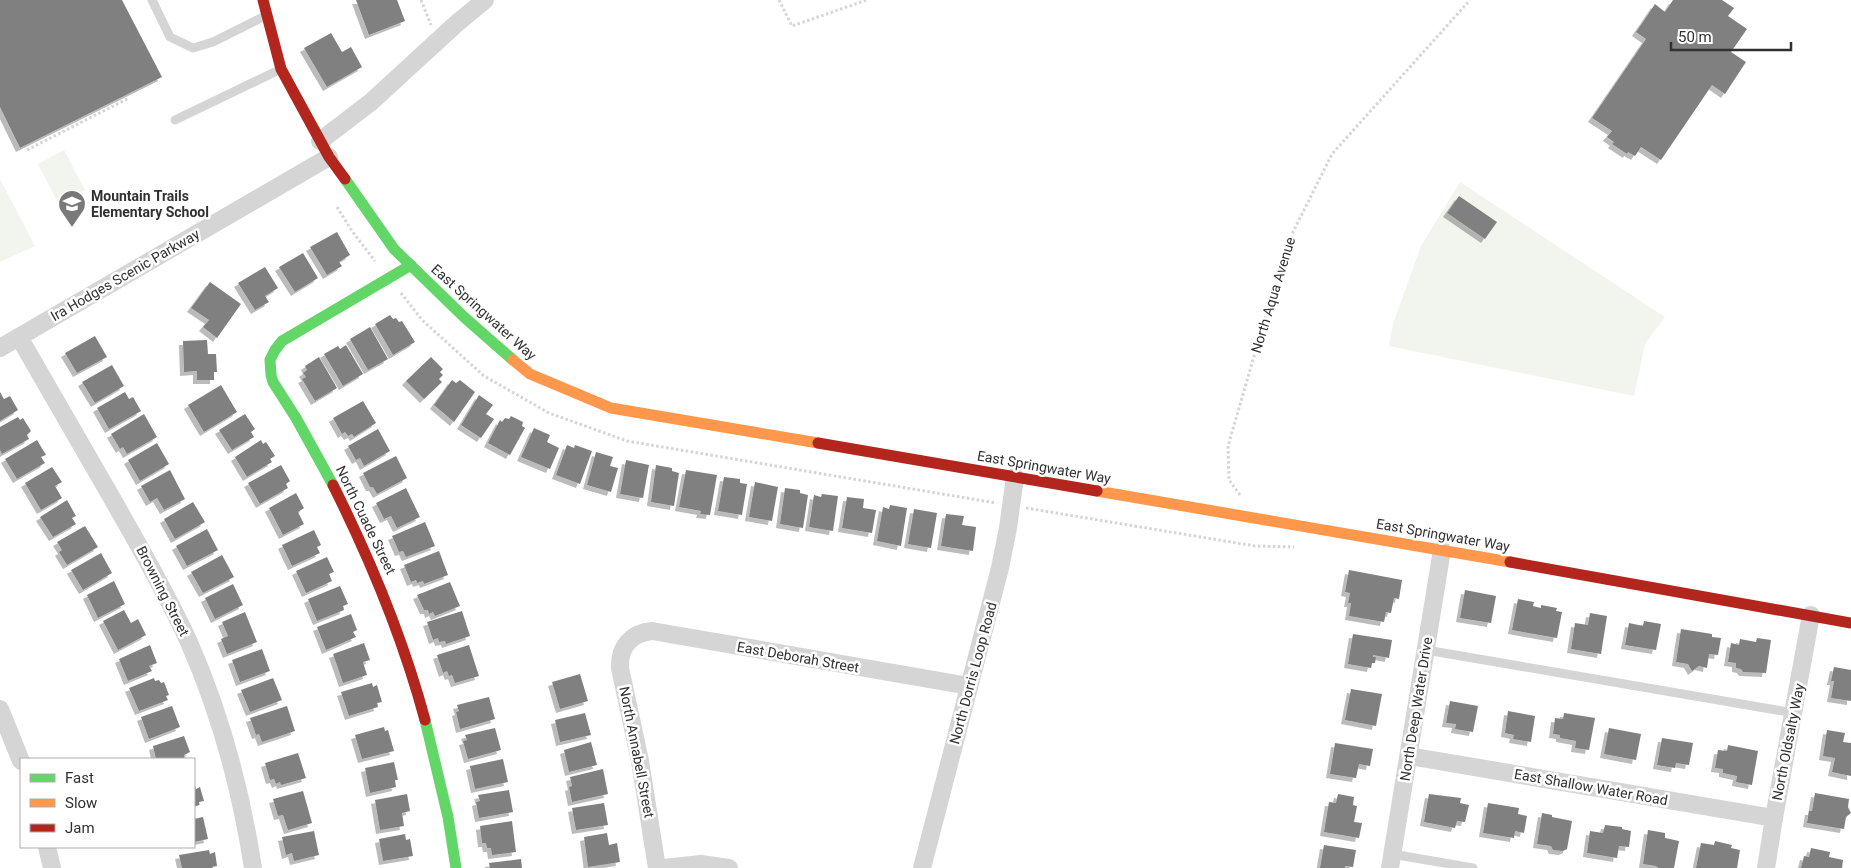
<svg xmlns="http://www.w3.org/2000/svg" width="1851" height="868" font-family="Roboto,sans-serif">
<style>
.green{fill:#f2f5ed}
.building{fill:#808080;filter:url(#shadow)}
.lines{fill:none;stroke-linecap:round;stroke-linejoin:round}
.path{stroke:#d5d5d5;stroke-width:3;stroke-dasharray:2.5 2.5;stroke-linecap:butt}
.lane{stroke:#d5d5d5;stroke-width:9}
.street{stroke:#d5d5d5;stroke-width:18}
.fast{stroke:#63d668;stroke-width:11}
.slow{stroke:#ff974d;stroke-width:11}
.jam{stroke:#b3261e;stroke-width:11}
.labels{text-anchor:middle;stroke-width:5;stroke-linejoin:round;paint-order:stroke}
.poi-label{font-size:14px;font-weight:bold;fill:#313131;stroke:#fff;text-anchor:start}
.street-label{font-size:14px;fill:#313131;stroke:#fff}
</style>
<defs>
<filter id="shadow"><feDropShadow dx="-4" dy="4" stdDeviation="0" flood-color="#0004"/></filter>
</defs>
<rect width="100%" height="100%" fill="#fff"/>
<g class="green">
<polygon points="64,150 85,190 58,203 38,164"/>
<polygon points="0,179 35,246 0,262"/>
<polygon points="1460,182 1665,317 1645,344 1634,396 1389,346 1393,324 1421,246"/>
</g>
<g class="building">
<polygon points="0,0 122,0 162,77 20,148 0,107"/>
<polygon points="356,0 397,0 405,21 369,35"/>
<polygon points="1673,0 1722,0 1734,8 1728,16 1747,29 1731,52 1746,62 1725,94 1712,85 1661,160 1641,147 1635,156 1628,152 1627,154 1612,144 1614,142 1607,137 1612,131 1592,118 1646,39 1636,32 1647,16 1655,4 1665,12"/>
<polygon points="331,33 342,52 351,47 362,67 327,87 304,48"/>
<polygon points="1459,196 1497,222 1485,239 1447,213"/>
<polygon points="337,232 350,255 339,262 342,266 327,275 310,247"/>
<polygon points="303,253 318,278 295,292 279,267"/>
<polygon points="265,267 278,288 265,296 269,302 255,310 238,283"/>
<polygon points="210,282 241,304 217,338 203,327 209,320 191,308"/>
<polygon points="390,315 393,319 396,318 399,322 402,321 415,342 393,355 375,324"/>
<polygon points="370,327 388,359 368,370 350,339"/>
<polygon points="95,336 107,357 77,373 65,353"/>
<polygon points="207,340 208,354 216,354 217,372 214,372 214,380 197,380 197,371 184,372 183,341"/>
<polygon points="346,345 363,374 343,386 324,354 338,346 340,349"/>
<polygon points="319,357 337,388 315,401 302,379 306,377 303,373 307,370 305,366"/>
<polygon points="431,357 443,369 440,372 443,375 439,379 442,382 424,399 406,381"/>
<polygon points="112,365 124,386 95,403 82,382"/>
<polygon points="452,380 456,383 460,380 475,392 454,422 434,405"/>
<polygon points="221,385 237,412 204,432 188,405"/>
<polygon points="0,392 4,399 10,396 18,410 0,421"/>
<polygon points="125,392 129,399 133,397 141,411 109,429 97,408"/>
<polygon points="479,395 493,405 486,414 494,419 481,438 461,425"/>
<polygon points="363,401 376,423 354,437 352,434 348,436 345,432 342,434 333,418"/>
<polygon points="144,414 157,437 127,454 123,447 120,449 111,434"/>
<polygon points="245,414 255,429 251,432 254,437 232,450 219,430"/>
<polygon points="511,416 523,422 522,426 525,428 510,455 488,443 500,420 502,422 505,418 509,419"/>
<polygon points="18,417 20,420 23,418 31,431 27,435 29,439 2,454 0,450 0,427"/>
<polygon points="534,428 550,435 547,442 559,448 550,469 521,457"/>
<polygon points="378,429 390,451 364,466 360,458 356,460 348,446"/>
<polygon points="37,440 46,455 41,457 45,463 17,479 5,459"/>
<polygon points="261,440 263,444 266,442 275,456 270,459 272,462 247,477 235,457"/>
<polygon points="157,443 169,464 140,481 128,460"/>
<polygon points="567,445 574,448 575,445 592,451 580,484 556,475"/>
<polygon points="596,452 613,457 610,466 618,468 611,492 587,485"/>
<polygon points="396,456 407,478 377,494 373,487 370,487 363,473"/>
<polygon points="626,460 649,465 643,498 620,494"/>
<polygon points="281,465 290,481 286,484 288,488 260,504 248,483"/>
<polygon points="656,465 672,468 672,471 679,473 674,506 651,502"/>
<polygon points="52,467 62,482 55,486 62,498 41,510 25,483"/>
<polygon points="170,470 185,499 164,510 157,498 150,502 141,486"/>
<polygon points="686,470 717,475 710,515 700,514 701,511 679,507"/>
<polygon points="724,477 740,479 740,483 747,484 742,515 718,511"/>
<polygon points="755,482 778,487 772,521 749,517"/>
<polygon points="406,488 420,517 397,528 391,516 384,519 376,503"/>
<polygon points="785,488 800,490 800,493 808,495 803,528 780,524"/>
<polygon points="296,493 304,508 298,512 304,524 283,535 269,508"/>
<polygon points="822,494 838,496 833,531 809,527 814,495 821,497"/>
<polygon points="847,497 864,499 863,508 876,510 872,533 842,528"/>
<polygon points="67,500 76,516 72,518 76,524 53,537 40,517"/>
<polygon points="193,502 205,522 175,539 164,519"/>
<polygon points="890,505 907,508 901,546 877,541 883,507 889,509"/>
<polygon points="914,509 937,513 931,548 908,544"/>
<polygon points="946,514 964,516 962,525 976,527 973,551 941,546"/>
<polygon points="425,522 435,546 406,557 403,551 399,552 392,536"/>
<polygon points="85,526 98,547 67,565 59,552 62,550 57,542"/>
<polygon points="207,529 218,550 187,566 176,546"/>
<polygon points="314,530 321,545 317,547 320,553 292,566 282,545"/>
<polygon points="439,551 448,575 424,584 423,581 417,583 416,580 411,582 404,565"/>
<polygon points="101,553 112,573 83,590 71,570"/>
<polygon points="222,555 234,577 203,593 191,572"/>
<polygon points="327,557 334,572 329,574 332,581 306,593 296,571"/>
<polygon points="1349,570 1402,580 1399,599 1394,598 1391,613 1386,612 1384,622 1349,616 1351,603 1348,603 1350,593 1345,592"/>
<polygon points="114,581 125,604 98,618 87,595"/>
<polygon points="450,582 460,606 435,616 433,612 429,614 428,610 424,610 417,595"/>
<polygon points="233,584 243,605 215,619 205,598"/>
<polygon points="340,586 348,604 343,606 344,610 317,621 308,599"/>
<polygon points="1465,590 1496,596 1491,623 1460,618"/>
<polygon points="1518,599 1534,602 1533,606 1541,608 1541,605 1557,608 1556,611 1562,612 1557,638 1512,630"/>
<polygon points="124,610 131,623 138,619 146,635 118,650 103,621"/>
<polygon points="462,611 470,636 446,644 445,641 439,642 438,638 433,640 427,622"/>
<polygon points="245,612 257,642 227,654 221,639 228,636 222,622"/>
<polygon points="1590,613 1607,616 1601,654 1571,649 1575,623 1588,625"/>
<polygon points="351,614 357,630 353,632 356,637 326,650 317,627"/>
<polygon points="1644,621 1661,624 1656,650 1625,645 1629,623 1643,626"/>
<polygon points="1681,629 1712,634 1712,637 1721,638 1718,655 1709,654 1707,668 1699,666 1692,671 1688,664 1676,662"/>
<polygon points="1353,634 1392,640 1389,658 1373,655 1373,657 1376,657 1375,663 1372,663 1371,668 1348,664"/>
<polygon points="1757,638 1771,640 1766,673 1743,672 1741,669 1736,668 1736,663 1728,662 1731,643 1739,645 1740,639 1756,642"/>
<polygon points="364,643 370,660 363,662 367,675 343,683 333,654"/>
<polygon points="150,645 157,663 149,666 152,671 128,681 119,659"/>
<polygon points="469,645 479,676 455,683 452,675 449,676 447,671 443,673 437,655"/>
<polygon points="262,649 270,671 240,682 232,660"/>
<polygon points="1834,667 1851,670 1851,701 1831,698 1834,681 1831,681"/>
<polygon points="580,674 588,701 560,709 552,682"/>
<polygon points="154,678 155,681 159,680 161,683 164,682 169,695 166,696 168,700 139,711 129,688"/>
<polygon points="273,678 282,700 250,712 241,690"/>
<polygon points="372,683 373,687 377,685 382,702 377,703 378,707 349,716 341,692"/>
<polygon points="1351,689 1382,694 1376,726 1345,720"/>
<polygon points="489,697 495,719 460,729 456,712 459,711 457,705"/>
<polygon points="1450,701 1478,706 1473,732 1455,729 1456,724 1446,723"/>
<polygon points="172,706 180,727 149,739 141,717"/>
<polygon points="287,706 295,731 262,742 259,734 256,735 250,718"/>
<polygon points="1508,711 1535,716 1531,742 1513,739 1514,735 1505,733"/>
<polygon points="585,713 591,735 560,742 555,720"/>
<polygon points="1564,713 1595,718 1589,750 1575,748 1576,741 1560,738 1560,735 1553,734 1555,718 1563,719"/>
<polygon points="384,727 385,731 388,730 394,751 362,759 355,735"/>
<polygon points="495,728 501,750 468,759 463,741 467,740 465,735"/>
<polygon points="1609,728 1641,734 1636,760 1604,754"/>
<polygon points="1827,730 1845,733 1843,742 1851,743 1851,776 1832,772 1835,758 1823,756"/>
<polygon points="184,736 190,752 184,755 185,759 156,759 153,746"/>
<polygon points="1662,738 1693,743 1689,765 1676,763 1675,768 1657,765"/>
<polygon points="591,742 597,765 569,772 564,750"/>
<polygon points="1335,743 1373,749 1370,766 1359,764 1356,778 1330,774"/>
<polygon points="1728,745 1758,751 1752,785 1736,782 1737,776 1723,773 1723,769 1715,768 1718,750 1727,751"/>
<polygon points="298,753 306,778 281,785 280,782 276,784 274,779 270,780 265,763"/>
<polygon points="503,759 508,782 475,789 470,766"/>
<polygon points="394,762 398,780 395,780 396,787 370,793 365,768"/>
<polygon points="603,769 608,794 572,802 569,787 572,786 570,777"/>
<polygon points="194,782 196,789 200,787 204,801 199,802 199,805 194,807"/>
<polygon points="509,790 513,812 479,818 476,802 480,801 478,795"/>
<polygon points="303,791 312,823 288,830 283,815 278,816 273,799"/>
<polygon points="1815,793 1849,799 1848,807 1851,813 1846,817 1844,829 1807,823 1809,811 1812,811"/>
<polygon points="407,794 410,811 402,813 404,826 380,830 375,800"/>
<polygon points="1338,794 1354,797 1353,805 1357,806 1354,822 1362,823 1359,838 1324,832 1329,802 1336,803"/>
<polygon points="1429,794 1461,798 1460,803 1469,805 1465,822 1457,821 1455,828 1424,822"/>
<polygon points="604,803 608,825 576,830 572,808"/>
<polygon points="1488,803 1519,808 1518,814 1527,816 1524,833 1515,831 1514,838 1483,833"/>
<polygon points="1542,813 1552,815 1552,817 1572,821 1567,849 1563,851 1553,850 1551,846 1537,844"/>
<polygon points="203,817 208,839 194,842 194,819"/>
<polygon points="512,821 516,852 492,855 491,848 487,848 486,843 482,843 480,826"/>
<polygon points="1605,825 1622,827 1622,829 1631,831 1629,847 1619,846 1617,858 1587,853 1590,831 1603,833"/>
<polygon points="1648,830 1665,833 1665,838 1679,841 1674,868 1658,868 1656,866 1643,864"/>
<polygon points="314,831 319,855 294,861 292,853 286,855 282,837"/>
<polygon points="607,833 609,845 617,843 620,862 588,867 584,837"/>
<polygon points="405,834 406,840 410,839 413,856 383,861 379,839"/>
<polygon points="1715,841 1732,845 1731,848 1740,850 1737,868 1696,868 1701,843 1714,845"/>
<polygon points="1324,845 1356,850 1353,867 1345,866 1345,868 1320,868"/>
<polygon points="1811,848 1830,852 1829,857 1843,860 1842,868 1801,868 1804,856 1809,857"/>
<polygon points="209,850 210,854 215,852 217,866 212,867 213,868 182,868 179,855"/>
<polygon points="521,859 522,868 490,868 489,863"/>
</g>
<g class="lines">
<g class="path">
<polyline points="421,0 431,25"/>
<polyline points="779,0 792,26 867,0"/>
<polyline points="27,150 129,98"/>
<polyline points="337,207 352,231 375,261"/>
<polyline points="401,293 422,320 484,376 549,413 627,441 996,503"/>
<polyline points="1240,495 1229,480 1228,446 1286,246 1332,154 1470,0"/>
<polyline points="1026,508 1255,546 1294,547"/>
</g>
<g class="lane">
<polyline points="152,0 170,37 193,48 213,42 265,16"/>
<polyline points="175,120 281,69"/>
<polyline points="1426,650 1794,713"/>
<polyline points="1392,854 1473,868"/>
</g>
<g class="street">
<polyline points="320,141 371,102 456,24 485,0"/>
<path d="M19 337C50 391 82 446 113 500 139 546 166 592 188 640 220 712 241 790 253 868"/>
<polyline points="0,348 329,157"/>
<polyline points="0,709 21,761"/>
<polyline points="1409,756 1774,818"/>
<polyline points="47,847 52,868"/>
<path d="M657 868 640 761 620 668C619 647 631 633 652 631L969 686"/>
<polyline points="664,868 701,864 729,868"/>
<polyline points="922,868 1000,568 1008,528 1015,477"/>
<polyline points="1390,868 1442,550"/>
<polyline points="1766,868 1774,818 1811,615"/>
</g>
<g class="fast">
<polyline points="345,179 394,249 464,317 513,360"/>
<polyline points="333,485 296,418 273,382 271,375 270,360 275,350 282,341 411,265"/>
<polyline points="425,720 448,817 456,868"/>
</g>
<g class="slow">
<polyline points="513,360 530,374 611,408 818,443"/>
<polyline points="1097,491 1510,562"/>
</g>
<g class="jam">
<polyline points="263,0 281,69 329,157 345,179"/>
<polyline points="818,443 1097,491"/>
<path d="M333 485C371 561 403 638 425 720"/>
<polyline points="1510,562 1851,623"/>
</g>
</g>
<defs>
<symbol id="school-pin" viewBox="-11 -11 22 30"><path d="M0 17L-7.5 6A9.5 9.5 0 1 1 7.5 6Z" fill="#797979" stroke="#fff"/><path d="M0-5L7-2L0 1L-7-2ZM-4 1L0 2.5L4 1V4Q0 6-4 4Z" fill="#fff"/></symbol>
</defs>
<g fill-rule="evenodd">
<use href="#school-pin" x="56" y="188" width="32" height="43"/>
</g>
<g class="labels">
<g class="poi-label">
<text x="91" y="201">Mountain Trails<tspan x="91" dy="16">Elementary School</tspan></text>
</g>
<g class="street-label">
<text transform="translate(125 275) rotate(-30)" y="5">Ira Hodges Scenic Parkway</text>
<text transform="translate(1273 295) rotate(-73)" y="5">North Aqua Avenue</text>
<text transform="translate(484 312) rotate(42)" y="5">East Springwater Way</text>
<text transform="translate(1044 467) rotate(10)" y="5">East Springwater Way</text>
<text transform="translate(366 520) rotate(64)" y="5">North Cuade Street</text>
<text transform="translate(1443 535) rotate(10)" y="5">East Springwater Way</text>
<text transform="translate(163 591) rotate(63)" y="5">Browning Street</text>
<text transform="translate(798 657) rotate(10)" y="5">East Deborah Street</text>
<text transform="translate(973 673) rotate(-75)" y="5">North Dorris Loop Road</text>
<text transform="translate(1416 709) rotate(-81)" y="5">North Deep Water Drive</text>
<text transform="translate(1788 742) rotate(-79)" y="5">North Oldsalty Way</text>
<text transform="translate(637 752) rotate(79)" y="5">North Annabell Street</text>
<text transform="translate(1591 787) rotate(10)" y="5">East Shallow Water Road</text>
</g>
</g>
<rect x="20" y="758" width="175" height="90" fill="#ffffff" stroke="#adadad"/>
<rect x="30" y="774" width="25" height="8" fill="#63d668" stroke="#adadad"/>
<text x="65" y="783" font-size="15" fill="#313131">Fast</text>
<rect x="30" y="799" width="25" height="8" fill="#ff974d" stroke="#adadad"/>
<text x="65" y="808" font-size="15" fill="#313131">Slow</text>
<rect x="30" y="824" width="25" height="8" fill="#b3261e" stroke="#adadad"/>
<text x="65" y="833" font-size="15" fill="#313131">Jam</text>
<path d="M1671 42v8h120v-8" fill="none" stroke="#313131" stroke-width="2.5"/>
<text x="1678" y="42" font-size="15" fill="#313131" stroke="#ffffff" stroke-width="4" paint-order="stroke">50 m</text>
</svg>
